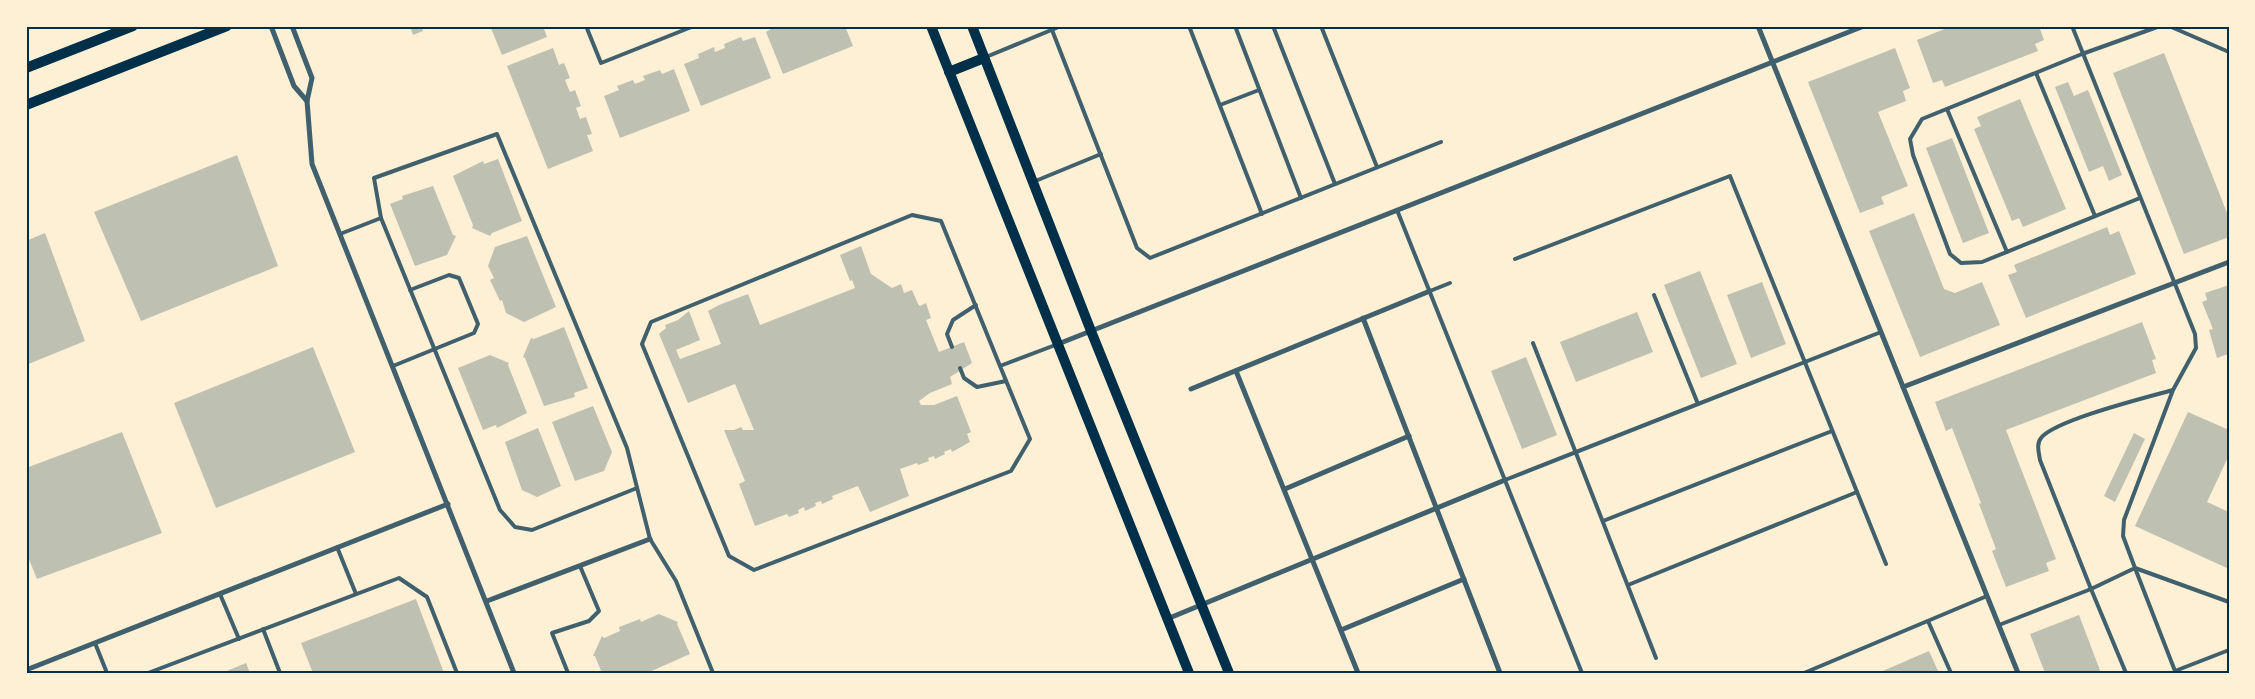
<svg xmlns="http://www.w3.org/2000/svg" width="2255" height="699" font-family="'Work Sans',sans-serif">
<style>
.building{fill:#bec0b2}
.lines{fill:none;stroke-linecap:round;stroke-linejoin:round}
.service{stroke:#3f606c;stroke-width:4}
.minor{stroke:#3f606c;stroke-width:5}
.secondary{stroke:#003049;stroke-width:10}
.neatline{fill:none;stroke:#003049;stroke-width:2}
</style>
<rect width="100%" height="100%" fill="#fdf0d5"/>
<g class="building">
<polygon points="410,26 421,26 423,31 413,35"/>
<polygon points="490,26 543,26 547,37 502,55"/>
<polygon points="776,26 845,26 853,46 783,74 766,32"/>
<polygon points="1952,26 2039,26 2044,40 2035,44 2038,51 1945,87 1942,80 1933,83 1917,40"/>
<polygon points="741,37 743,41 755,37 771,78 701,106 684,64 699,58 698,54 714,47 715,52 725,48 724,44"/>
<polygon points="553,48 559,65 564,63 570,78 565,80 570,92 575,90 581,106 576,108 580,119 586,117 592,134 587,135 593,151 548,169 507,66"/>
<polygon points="1895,48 1910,88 1903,91 1906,101 1878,112 1908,186 1881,197 1884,204 1860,213 1808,82"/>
<polygon points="2164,53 2229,218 2229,237 2184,254 2113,73"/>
<polygon points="674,69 690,111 620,138 604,96 619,90 617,86 633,80 635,84 645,80 643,76 660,70 662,74"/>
<polygon points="2068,82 2074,96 2088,90 2122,175 2109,181 2103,166 2089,172 2055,87"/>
<polygon points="2020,99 2066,209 2023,227 2019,218 2012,221 1974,129 1981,126 1977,117"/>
<polygon points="1952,138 1989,233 1963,243 1926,148"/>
<polygon points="237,155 278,266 141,321 94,212"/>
<polygon points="498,159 522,221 492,233 490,236 472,228 473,225 453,176 483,161 484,164"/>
<polygon points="433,186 453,235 456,236 447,255 415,266 390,204 403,199 402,196"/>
<polygon points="1914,213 1944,289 1955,293 1982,282 2000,325 1920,357 1869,231"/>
<polygon points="2107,227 2110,235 2119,231 2136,274 2026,318 2008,275 2017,272 2014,265"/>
<polygon points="45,233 85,341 26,365 26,241"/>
<polygon points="527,236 556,307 524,322 506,313 502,300 500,301 490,280 494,278 488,266 495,247"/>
<polygon points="861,246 871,274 892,288 901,284 904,293 912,290 918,304 920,306 926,303 931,318 926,320 939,352 964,342 972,363 950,377 952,384 930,393 919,401 921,405 934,405 957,396 971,432 967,434 970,442 952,452 951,449 944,452 945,454 935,459 934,456 928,458 929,461 918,465 917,463 900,469 909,496 870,512 858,486 832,496 833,499 822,504 821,501 815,503 816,506 805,511 804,507 798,510 799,513 789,517 787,514 755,526 739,484 745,481 724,430 734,430 741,427 743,430 754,430 735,384 688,403 659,334 666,328 665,325 678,320 689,311 700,340 676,350 680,359 721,344 708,311 719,305 748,294 760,325 855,288 852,280 850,281 840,255"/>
<polygon points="1700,271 1737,364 1701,378 1664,285"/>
<polygon points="1762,282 1786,344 1751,358 1727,295"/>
<polygon points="2229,285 2229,351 2228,354 2217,358 2209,330 2213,329 2202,302 2207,300 2205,293"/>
<polygon points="1637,312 1653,352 1576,382 1560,342"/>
<polygon points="2142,322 2156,359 2152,360 2156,373 2006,430 2056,559 2046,563 2049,571 2006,587 1992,551 1996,549 1979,504 1981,503 1952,428 1946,431 1935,402"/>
<polygon points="564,327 588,388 574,393 575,397 544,406 525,358 523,357 531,338 534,339"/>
<polygon points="313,347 355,452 216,508 174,403"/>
<polygon points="490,355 509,363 508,365 527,413 497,428 496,425 483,430 458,368"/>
<polygon points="1526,357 1557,435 1522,449 1491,371"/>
<polygon points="593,406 612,452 604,471 575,481 552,422"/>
<polygon points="2188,412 2229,430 2229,455 2207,502 2229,512 2229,569 2135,526"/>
<polygon points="538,428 561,486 537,497 522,490 505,442"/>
<polygon points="122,432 162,533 37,579 26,552 26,468"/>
<polygon points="2134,433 2145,439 2115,502 2104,496"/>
<polygon points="416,599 444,673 313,673 301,643"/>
<polygon points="659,614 678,622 677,624 690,654 647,673 602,673 595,656 593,656 602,636 604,638 620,631 619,627 640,619 641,622"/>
<polygon points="2079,615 2101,673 2045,673 2030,634"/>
<polygon points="1929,651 1939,673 1878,673"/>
<polygon points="246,663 250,673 222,673"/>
</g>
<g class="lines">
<g class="service">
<polyline points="586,26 601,63 694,26"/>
<polyline points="1189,26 1262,214"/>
<polyline points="1235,26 1301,198"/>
<polyline points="1273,26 1335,184"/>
<polyline points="1321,26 1377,167"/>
<path d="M2072 26 2195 334 2196 348 2173 390C2148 397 2055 420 2041 438 2036 444 2039 453 2040 460L2091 589 2135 568 2123 536 2124 520 2173 390"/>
<polyline points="2169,26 2229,52"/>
<polyline points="1052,30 1137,248 1150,258 1441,142"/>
<polyline points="986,57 1061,26"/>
<polyline points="2036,73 2095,216"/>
<polyline points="1220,105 1259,90"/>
<polyline points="1947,109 2007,252"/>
<polyline points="1033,182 1101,154"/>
<polyline points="2140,198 1982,262 1961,263 1950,254 1913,155 1910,139 1922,119 2082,54 2160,26"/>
<polyline points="1397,210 1582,673"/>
<polyline points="381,218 500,510 515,527 532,530 637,488"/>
<polyline points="340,234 381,218 374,178 497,134 627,448 650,539 676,581 713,673"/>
<polyline points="1515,259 1730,176 1886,564"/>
<polyline points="1430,291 1450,283"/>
<polyline points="1654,295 1698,404"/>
<polyline points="1533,343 1656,658"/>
<polyline points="952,347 947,334 953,320 976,305"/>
<polyline points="393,366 474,333 478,324 459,278 449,275 410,290"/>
<polyline points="1000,366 941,221 912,215 651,322 642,344 729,556 754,570 1011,471 1030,439 1000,366 1058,344"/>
<polyline points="960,368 964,378 977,387 1006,381"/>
<polyline points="1505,480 1881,332"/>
<polyline points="1603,521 1832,431"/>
<polyline points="337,547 356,594"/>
<polyline points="2135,568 2175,671 2229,650"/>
<polyline points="2135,568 2229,602"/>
<polyline points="1628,585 1857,492"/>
<polyline points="220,594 239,639"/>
<polyline points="1928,621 1951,673"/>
<polyline points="1999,625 2091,589 2126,673"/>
<polyline points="263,629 280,673"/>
<polyline points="95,643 107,673"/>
<polyline points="148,673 399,578 427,597 457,673"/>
<polyline points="568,673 552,633 589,621 599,611 580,566"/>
<polyline points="1804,673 1987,596"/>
</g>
<g class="minor">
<polyline points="271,26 294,86 307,101"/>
<polyline points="292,26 312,78 307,101 312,164 514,673"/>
<polyline points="1758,26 2018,673"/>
<polyline points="1363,318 1500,673"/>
<polyline points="1058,344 1864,26"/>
<polyline points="1236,371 1358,673"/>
<polyline points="1903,387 2229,262"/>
<polyline points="1191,389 1430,291"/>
<polyline points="1285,489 1409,436"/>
<polyline points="487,601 650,539"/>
<polyline points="1167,619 1505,480"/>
<polyline points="1341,630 1464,579"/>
<polyline points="26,670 448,504"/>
</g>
<g class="secondary">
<polyline points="931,26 1189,673"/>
<polyline points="972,26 1091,331 1229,673"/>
<polyline points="26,68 133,26"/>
<polyline points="949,72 984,58"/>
<polyline points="26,105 227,26"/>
</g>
</g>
<rect width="2255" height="699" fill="none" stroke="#fdf0d5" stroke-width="55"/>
<rect x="28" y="28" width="2200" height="644" class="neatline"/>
</svg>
